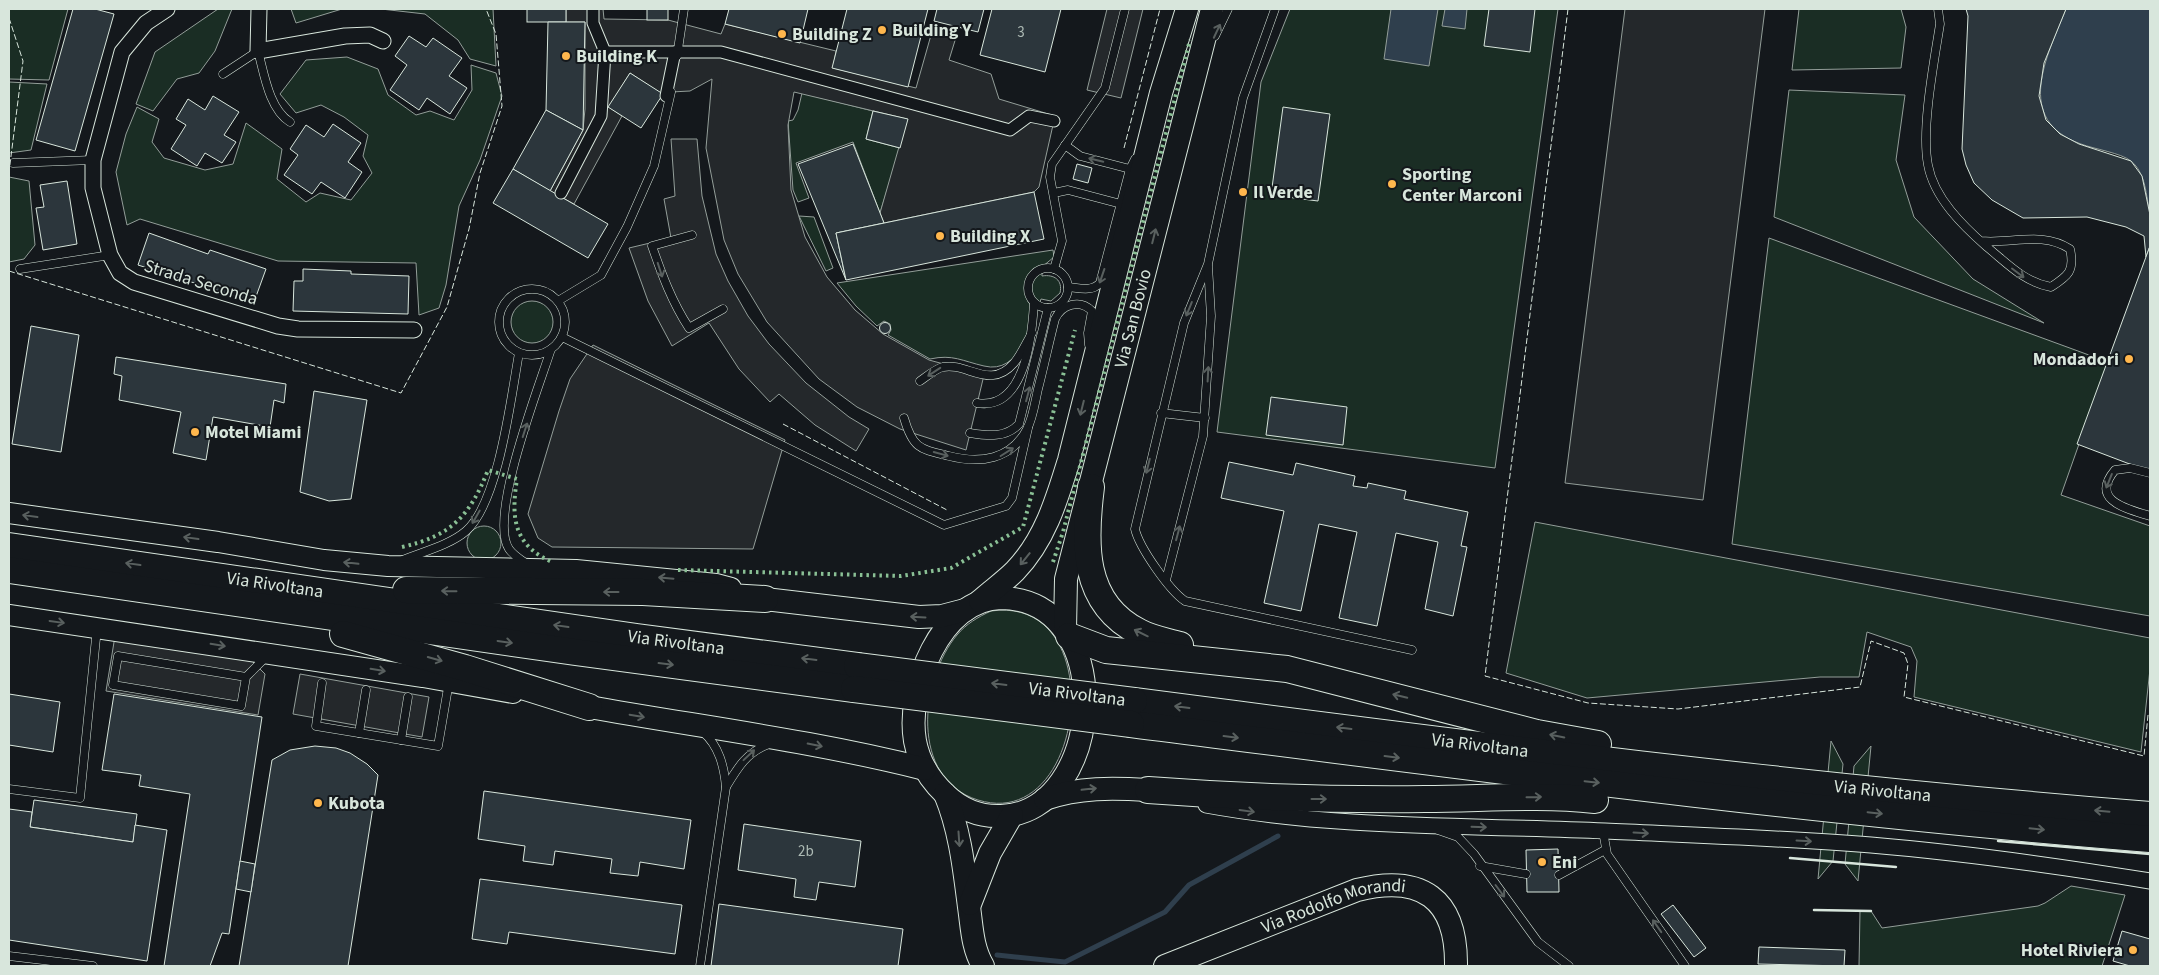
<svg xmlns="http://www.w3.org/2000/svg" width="2159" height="975" font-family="'Source Sans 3',sans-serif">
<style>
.green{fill:#1a2d24;stroke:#939e99}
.parking{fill:#24282b;stroke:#939e99}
.water{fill:#2f3f4d;stroke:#939e99}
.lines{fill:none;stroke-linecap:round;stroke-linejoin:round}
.stream{stroke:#2f3f4d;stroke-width:5}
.building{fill:#2c363c;stroke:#d8e6dc}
.service-casing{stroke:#d8e6dc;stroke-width:9}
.pedestrian-casing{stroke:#d8e6dc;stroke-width:13}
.minor-casing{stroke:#d8e6dc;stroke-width:17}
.tertiary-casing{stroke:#d8e6dc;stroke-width:22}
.secondary-casing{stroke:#d8e6dc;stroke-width:24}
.trunk-casing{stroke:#d8e6dc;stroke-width:28}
.service{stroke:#14181c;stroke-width:8}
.pedestrian{stroke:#14181c;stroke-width:11}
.minor{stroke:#14181c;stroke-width:15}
.tertiary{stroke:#14181c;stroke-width:20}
.secondary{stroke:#14181c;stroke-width:22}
.trunk{stroke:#14181c;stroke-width:26}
.trunk-bridge-casing{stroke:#d8e6dc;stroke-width:28;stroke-linecap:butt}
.trunk-bridge{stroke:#14181c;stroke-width:26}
.hedge{stroke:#8ac095;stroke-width:4;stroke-dasharray:2.5 4;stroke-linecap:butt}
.fence{stroke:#d8e6dc;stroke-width:1;stroke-dasharray:6 2.5;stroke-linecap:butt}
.wall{stroke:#d8e6dc;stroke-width:2.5}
.oneway{stroke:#59605f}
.poi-dot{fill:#ffb74d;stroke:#14181c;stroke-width:2}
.labels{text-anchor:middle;stroke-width:4;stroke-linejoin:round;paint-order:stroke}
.number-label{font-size:15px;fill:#adbab4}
.poi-label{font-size:18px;font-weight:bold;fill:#d8e6dc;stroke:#14181c;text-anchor:start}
.street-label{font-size:18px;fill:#d8e6dc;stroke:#14181c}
</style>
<rect width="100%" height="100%" fill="#14181c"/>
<g class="green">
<polygon points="9,9 68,9 49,80 9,79"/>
<polygon points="218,9 232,9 215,51 199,73 177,79 153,111 136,104 155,52"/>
<polygon points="291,9 342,9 296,23"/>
<polygon points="381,9 493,9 496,66 470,59 458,40 425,14"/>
<polygon points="1290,9 1558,9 1495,468 1217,432 1261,82"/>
<polygon points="1799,9 1901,9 1906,27 1901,68 1792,70"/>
<polygon points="347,57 378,69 388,95 416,115 430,111 454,120 472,90 471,65 496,73 502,96 480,160 459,206 446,285 439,308 419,315 416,263 278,261 140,219 127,225 116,172 126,134 137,107 159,119 152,142 164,158 205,170 233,164 246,123 282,149 277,179 306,202 320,193 351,200 372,173 363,156 368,135 344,117 321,105 296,113 280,94 306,60"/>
<polygon points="9,82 47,84 31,150 9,153"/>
<polygon points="1789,90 1905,95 1896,160 1914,217 1973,279 2044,323 1774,217"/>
<polygon points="802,93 873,111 866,139 900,148 880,213 853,142 796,163 809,198 798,202 793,190 788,121 793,120 798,110"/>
<polygon points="9,177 29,181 35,245 24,259 9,262"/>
<polygon points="799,216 814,217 833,268 826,271"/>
<polygon points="1769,238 2108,362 2061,495 2150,526 2150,616 1732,544"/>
<path d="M1053 250 1054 257 1042 267V276C1054 274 1063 280 1060 293L1051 301 1041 299C1032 325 1020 375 984 366 962 361 953 354 930 359L888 335 891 330 890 324 884 321 877 326 856 306 837 283Z"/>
<circle cx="532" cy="322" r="21"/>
<polygon points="1535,522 2150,638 2150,669 2141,752 1914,697 1917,661 1911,647 1867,632 1859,677 1820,677 1587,698 1506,673"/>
<circle cx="484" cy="543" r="17"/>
<path d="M991 611C1112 594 1087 834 978 800 909 779 920 679 957 635 966 624 978 617 991 611Z"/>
<polygon points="1831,741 1843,764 1833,861 1818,879"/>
<polygon points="1871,746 1858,881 1845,864 1854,766"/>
<polygon points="2071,886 2125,895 2102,966 1859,966 1860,911 1871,911 1882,928 2038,906 2045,903"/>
</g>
<g class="parking">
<polygon points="566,9 603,9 604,19 668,20 721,34 725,24 836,51 833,68 916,88 933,28 957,34 949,60 991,74 999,99 1055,116 1039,187 1034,192 884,223 880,213 907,119 794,92 788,125 791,190 805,237 827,277 855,310 883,334 929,360 984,375 966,450 900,429 857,407 819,379 767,322 738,274 724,240 706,148 712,79 690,91 671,92 668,98 630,73 609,107 622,116 574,204 550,191 583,130 585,109 585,22 566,22"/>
<polygon points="1107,9 1143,9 1121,98 1087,90"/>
<polygon points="1625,9 1765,9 1703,500 1565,483"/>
<polygon points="671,139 697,139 702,196 716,254 728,281 748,316 769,344 806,383 849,417 869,429 856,451 815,425 779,394 770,402 739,369 709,323 672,346 648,301 629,248 671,238 664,199 675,196"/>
<polygon points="593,345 785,440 753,549 552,547 538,538 528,514 559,411 570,379"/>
<polygon points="115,636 249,658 265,674 258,715 106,691"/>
<polygon points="300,674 429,697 422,737 293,714"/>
</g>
<g class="water">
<polygon points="1391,9 1438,9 1429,66 1384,59"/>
<polygon points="1445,9 1467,9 1465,29 1442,26"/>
<path d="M2066 9H2150V214C2146 196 2146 173 2131 161 2121 153 2094 149 2081 144 2013 120 2047 56 2066 9Z"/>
</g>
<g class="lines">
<polyline class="stream" points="997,955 1065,962 1165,912 1189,885 1278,836"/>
</g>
<g class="building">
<polygon points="73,9 95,9 114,14 75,151 36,140"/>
<rect x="527" y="9" width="39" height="13"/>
<rect x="647" y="9" width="21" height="11"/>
<polygon points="729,9 808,9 800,43 725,24"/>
<polygon points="847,9 928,9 908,87 832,68"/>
<polygon points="937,9 984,9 978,32 934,21"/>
<polygon points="992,9 1061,9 1045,72 980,55"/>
<polygon points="1489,9 1535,9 1530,52 1484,46"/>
<polygon points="1966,9 2066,9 2044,63 2039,96 2046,120 2060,134 2079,144 2131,161 2142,176 2150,215 2150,246 2146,257 2144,236 2126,227 2087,217 2023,218 1992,200 1974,183 1966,165 1962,149 1968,16"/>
<polygon points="548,22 585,22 583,130 546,110"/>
<polygon points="409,36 426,47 433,38 462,58 449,76 467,88 450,114 427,98 419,110 390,90 407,65 395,56"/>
<polygon points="630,73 663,94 641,128 608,107"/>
<polygon points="213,96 239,112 224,135 236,142 222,163 205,153 197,166 171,149 186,125 176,119 188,99 205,110"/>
<polygon points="1283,107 1330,114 1318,201 1271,195"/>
<polygon points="546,110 583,130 550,191 513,169"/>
<polygon points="873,111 908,119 900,148 866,139"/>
<polygon points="333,124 361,143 348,162 362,172 345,198 321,182 312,194 284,175 298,155 290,149 306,125 324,137"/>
<polygon points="853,144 884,223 836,233 846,280 798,164"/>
<polygon points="1077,164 1092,168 1088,183 1073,179"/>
<polygon points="513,169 608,224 588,258 493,203"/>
<polygon points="67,181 77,244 43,250 36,208 44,207 40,185"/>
<polygon points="1034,192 1044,239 846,280 836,233"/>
<polygon points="149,233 208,254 210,250 266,269 254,302 138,265"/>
<polygon points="2150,246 2150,466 2148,471 2077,444"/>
<polygon points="303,269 351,271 351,274 409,276 408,314 293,311 294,281 303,281"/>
<circle cx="885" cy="328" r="5.5"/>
<polygon points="31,326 79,335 61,452 12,444"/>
<polygon points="116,357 286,384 284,403 274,400 270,427 213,417 206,460 173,453 181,412 119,400 122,376 114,374"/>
<polygon points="314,391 367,400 351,499 329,501 300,492"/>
<polygon points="1271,397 1347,407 1343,445 1266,435"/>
<polygon points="1229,462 1293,475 1296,463 1355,476 1353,486 1367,488 1368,483 1406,491 1404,499 1468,512 1461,546 1467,547 1453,616 1425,609 1438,542 1396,533 1377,626 1339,618 1357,532 1319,524 1301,611 1264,603 1284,511 1221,498"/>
<polygon points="9,694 60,702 53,752 9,745"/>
<polygon points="114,694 262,717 229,934 222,933 210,966 164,966 190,794 139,786 141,775 102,770"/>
<polygon points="315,746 336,748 350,753 367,764 378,775 348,966 239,966 272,760 290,750"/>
<polygon points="484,791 691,820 684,869 640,862 638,876 610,873 612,859 555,851 553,865 523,861 525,846 478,839"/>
<polygon points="34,800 137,814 133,842 30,827"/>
<polygon points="9,809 32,812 30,827 133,842 135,825 167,830 147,961 9,940"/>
<polygon points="744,824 861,841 855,887 819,882 816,900 794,897 796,879 738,870"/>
<polygon points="1558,849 1559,892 1527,892 1526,850"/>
<polygon points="240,861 255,864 251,892 236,889"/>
<polygon points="480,879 682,905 675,954 509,932 507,944 472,939"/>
<polygon points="719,904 903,929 898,966 711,966"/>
<polygon points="1673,905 1706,948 1694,957 1661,914"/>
<polygon points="2122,931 2150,939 2150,966 2130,966 2113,961"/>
<polygon points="1759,947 1845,950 1844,966 1758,964"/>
</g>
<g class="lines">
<defs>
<g id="service">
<path d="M1275 9 1243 98 1208 264 1184 323 1135 529C1139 547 1169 590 1185 601L1412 650"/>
<path d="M1938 9 1940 24C1934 62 1921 129 1928 165 1934 198 1963 226 1987 247 2008 264 2024 282 2051 287 2068 276 2075 271 2070 249 2042 231 2013 244 1981 241"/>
<polyline points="1215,36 1228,9"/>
<polyline points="677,56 684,9"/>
<path d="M223 74 258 51C264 73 269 109 290 122"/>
<polyline points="1065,145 1080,156 1130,169"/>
<polyline points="13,163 93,160"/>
<polyline points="1054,193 1068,190 1121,204"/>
<path d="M692 235 652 246C662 275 672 302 689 328L723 309"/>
<circle cx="1048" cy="288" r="20"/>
<polyline points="20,269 110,255"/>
<polyline points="1054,269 1062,241 1050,177 1052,164 1105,88 1125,9"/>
<path d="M1068 287C1079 288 1092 292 1100 283L1130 169 1135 159"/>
<circle cx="532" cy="322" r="33"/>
<polyline points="558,301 601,275 627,227 654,166 671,92"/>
<polyline points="562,337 944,525 1006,506 1012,498 1028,428"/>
<path d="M920 381C926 377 935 369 943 367 967 362 990 391 1014 363 1021 355 1026 343 1032 333"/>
<path d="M977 403C1025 411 1032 336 1034 303"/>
<polyline points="1161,413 1205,418"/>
<path d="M904 418C913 449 920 449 949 456 980 464 1011 460 1027 429 1033 418 1035 402 1038 389 1044 366 1049 342 1055 319 1062 304 1080 299 1092 311L1088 333 1089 345"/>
<path d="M970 433C988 436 1006 438 1019 424L1048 308"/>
<path d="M2150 473 2130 468 2115 470C2089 501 2128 509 2150 516"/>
<path d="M403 560C422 552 450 545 466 531 499 502 511 397 519 353"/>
<path d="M527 564C521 560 513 555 509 549 488 517 539 387 551 349"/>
<polyline points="1166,580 1203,436 1211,316 1208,266"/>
<polyline points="246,677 118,656 113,685 241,706 246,677 265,658 265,655"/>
<polyline points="322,683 316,726 438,746 449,682"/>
<polyline points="359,733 366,690"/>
<polyline points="401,740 408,697"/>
<path d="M726 787C738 767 747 752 769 744"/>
<polyline points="9,789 80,798 97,628"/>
<polyline points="1438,830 1458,837 1474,854 1538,942 1569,966"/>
<polyline points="1603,831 1607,854 1685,966"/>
<polyline points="1480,866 1526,874"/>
<polyline points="1559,875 1605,850"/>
<polyline points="9,956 93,966"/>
<path d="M700 966 726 787C724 766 719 746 703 732"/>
</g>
<g id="pedestrian">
<polyline points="593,9 593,23 605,52"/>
<polyline points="666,96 675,52"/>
<polyline points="561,193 601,116 605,52 721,52 1010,130 1029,116 1054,121"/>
</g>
<g id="minor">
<polyline points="167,9 146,23 122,52 93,160 93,188 110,255 120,273 134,282 278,326 298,329 414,330"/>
<polyline points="259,9 258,51 345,36 370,35 383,41"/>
<path d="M1206 805C1337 829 1471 825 1605 831 1693 835 1783 838 1871 845 1965 853 2058 866 2150 881"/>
</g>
<g id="tertiary">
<polyline points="9,513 218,542 324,560 388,566 576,570 716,584 731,588"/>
<polyline points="9,615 423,677 513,693"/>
</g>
<g id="secondary">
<path d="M1001 598C1120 599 1105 813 1001 816 980 817 962 810 946 795 931 781 919 763 915 741 906 689 940 599 1001 598Z"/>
<polyline points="765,599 919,617 942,616 965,610"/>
<path d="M980 601C991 591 1004 582 1015 571 1045 540 1057 499 1069 460L1161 93 1187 9"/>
<path id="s1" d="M1065 629 1066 579 1212 9"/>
<path d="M589 707C701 727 814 741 925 769"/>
<path d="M945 794C960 830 964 868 969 907 972 927 972 947 983 966"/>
<path d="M1045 799C1079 787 1113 788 1148 790"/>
<polyline points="970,904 990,853 1012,815"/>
<path id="s2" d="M1165 966 1357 890C1421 874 1457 898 1456 966"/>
</g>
<g id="trunk">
<path d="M1091 487C1084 542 1081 603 1139 632 1152 639 1166 641 1180 645"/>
<path id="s3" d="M9 546 637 637 857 666"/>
<polyline points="9,570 575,652 854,689"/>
<polyline points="406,590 643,592 765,599"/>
<polyline points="343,634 465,668 589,707"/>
<polyline points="1069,636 1106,650 1287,669 1537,733 1598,744"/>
<path id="s4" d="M1134 701C1472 745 1810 788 2150 815"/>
<path d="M1131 724C1470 767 1809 812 2150 839"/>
<path d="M1148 790C1241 797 1332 800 1425 799 1481 799 1538 794 1595 800"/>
</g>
</defs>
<use href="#service" class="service-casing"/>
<use href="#pedestrian" class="pedestrian-casing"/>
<use href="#minor" class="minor-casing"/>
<use href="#tertiary" class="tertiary-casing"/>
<use href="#secondary" class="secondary-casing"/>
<use href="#trunk" class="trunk-casing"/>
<use href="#service" class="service"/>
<use href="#pedestrian" class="pedestrian"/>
<use href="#minor" class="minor"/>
<use href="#tertiary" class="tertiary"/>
<use href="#secondary" class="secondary"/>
<use href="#trunk" class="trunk"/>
<defs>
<g id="trunk-bridge">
<path id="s5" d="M857 666 1134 701"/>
<polyline points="854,689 1131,724"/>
</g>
</defs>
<use href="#trunk-bridge" class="trunk-bridge-casing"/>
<use href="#trunk-bridge" class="trunk-bridge"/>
<g class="hedge">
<path d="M402 547C451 536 470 516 488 470L517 479C511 517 513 545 552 562"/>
<polyline points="1053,562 1063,532 1190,40"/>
<polyline points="678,570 901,576 951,568 1023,527 1075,330"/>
</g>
<g class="fence">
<polyline points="1568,9 1485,676 1588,703 1678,709 1860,687 1871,641 1904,653 1908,664 1904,697 2144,756 2148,715 2150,715"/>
<polyline points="9,18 23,61 9,172"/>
<polyline points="1124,148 1160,9"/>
<polyline points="9,271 401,393 447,307 469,229 480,173 502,106 496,34 486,9"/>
<polyline points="783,424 947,510"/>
</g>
<g class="wall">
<polyline points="1998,841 2150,854"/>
<polyline points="1790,858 1896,867"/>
<polyline points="1814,910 1871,911"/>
</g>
</g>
<defs><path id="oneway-shaft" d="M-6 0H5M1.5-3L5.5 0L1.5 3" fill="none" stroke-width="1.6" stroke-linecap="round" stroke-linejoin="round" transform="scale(1.25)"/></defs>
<g class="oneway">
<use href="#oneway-shaft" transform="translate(1217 31) rotate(-65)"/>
<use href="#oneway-shaft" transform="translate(1096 160) rotate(-166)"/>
<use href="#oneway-shaft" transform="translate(1154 236) rotate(-76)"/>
<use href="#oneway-shaft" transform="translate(660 270) rotate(72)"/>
<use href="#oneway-shaft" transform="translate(2018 273) rotate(37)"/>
<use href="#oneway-shaft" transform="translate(1102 276) rotate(109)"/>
<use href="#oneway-shaft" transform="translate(1189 309) rotate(112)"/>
<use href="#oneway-shaft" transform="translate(934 372) rotate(147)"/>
<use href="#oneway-shaft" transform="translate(1208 374) rotate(-87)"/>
<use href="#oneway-shaft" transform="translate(1028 394) rotate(-75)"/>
<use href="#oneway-shaft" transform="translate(1082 408) rotate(104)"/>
<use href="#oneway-shaft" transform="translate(525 430) rotate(-72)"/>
<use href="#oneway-shaft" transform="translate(1007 452) rotate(-32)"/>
<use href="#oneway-shaft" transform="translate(941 454) rotate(15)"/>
<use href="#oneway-shaft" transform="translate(1148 466) rotate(104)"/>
<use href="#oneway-shaft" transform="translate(2109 481) rotate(112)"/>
<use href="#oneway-shaft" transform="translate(30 516) rotate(-172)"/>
<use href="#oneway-shaft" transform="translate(476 517) rotate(120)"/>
<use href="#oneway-shaft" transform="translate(1178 533) rotate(-75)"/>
<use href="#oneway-shaft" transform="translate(191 538) rotate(-172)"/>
<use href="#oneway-shaft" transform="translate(1025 559) rotate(129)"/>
<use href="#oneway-shaft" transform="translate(351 563) rotate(-174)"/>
<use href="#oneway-shaft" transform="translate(133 564) rotate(-172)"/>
<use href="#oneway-shaft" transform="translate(666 578) rotate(-175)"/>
<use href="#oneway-shaft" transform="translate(449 591) rotate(-179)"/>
<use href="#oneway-shaft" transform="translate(611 592) rotate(-180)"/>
<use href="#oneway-shaft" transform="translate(918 617) rotate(-177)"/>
<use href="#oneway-shaft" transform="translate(57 622) rotate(8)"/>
<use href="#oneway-shaft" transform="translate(561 626) rotate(-172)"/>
<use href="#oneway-shaft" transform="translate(1141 633) rotate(-154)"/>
<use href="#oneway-shaft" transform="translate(505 642) rotate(8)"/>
<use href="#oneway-shaft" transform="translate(218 645) rotate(9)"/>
<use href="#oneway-shaft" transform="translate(435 659) rotate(16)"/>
<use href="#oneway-shaft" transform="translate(809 659) rotate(-173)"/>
<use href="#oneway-shaft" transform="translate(666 664) rotate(7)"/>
<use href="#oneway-shaft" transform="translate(378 670) rotate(9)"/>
<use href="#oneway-shaft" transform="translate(999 684) rotate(-173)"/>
<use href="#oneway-shaft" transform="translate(1400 696) rotate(-166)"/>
<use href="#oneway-shaft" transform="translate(1182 707) rotate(-173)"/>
<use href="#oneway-shaft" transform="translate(637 716) rotate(10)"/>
<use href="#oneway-shaft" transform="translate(1344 728) rotate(-173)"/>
<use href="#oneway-shaft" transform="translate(1557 736) rotate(-169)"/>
<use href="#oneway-shaft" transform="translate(1231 737) rotate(7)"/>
<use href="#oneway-shaft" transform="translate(815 745) rotate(11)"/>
<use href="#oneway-shaft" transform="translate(749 755) rotate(-43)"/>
<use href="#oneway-shaft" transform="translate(1392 757) rotate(7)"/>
<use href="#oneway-shaft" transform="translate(1592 782) rotate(6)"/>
<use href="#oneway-shaft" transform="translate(1089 789) rotate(-6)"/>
<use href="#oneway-shaft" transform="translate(1534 797) rotate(-1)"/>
<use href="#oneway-shaft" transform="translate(1319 799)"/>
<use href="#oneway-shaft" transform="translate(1247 811) rotate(8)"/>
<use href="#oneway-shaft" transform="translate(2102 811) rotate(-175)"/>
<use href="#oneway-shaft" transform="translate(1875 813) rotate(6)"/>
<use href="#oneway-shaft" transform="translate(1479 827) rotate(2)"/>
<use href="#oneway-shaft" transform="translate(2037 829) rotate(6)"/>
<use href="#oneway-shaft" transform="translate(1641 833) rotate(3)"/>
<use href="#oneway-shaft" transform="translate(959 839) rotate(86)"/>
<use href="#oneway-shaft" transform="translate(1804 841) rotate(3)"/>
<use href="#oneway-shaft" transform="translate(1500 891) rotate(53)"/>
<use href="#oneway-shaft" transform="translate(1657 926) rotate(-125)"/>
</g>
<g class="poi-dot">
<circle cx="882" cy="30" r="5"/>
<circle cx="782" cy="34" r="5"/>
<circle cx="566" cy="56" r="5"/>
<circle cx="1392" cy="184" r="5"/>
<circle cx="1243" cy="192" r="5"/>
<circle cx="940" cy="236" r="5"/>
<circle cx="2129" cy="359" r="5"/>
<circle cx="195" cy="432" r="5"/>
<circle cx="318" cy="803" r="5"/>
<circle cx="1542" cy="862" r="5"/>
<circle cx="2133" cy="950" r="5"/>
</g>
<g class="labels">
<g class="number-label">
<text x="1021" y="37">3</text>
<text x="806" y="856">2b</text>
</g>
<g class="poi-label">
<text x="892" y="36">Building Y</text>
<text x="792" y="40">Building Z</text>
<text x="576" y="62">Building K</text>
<text x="1402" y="180">Sporting<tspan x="1402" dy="21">Center Marconi</tspan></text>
<text x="1253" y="198">Il Verde</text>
<text x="950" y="242">Building X</text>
<text x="2119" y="365" text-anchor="end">Mondadori</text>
<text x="205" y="438">Motel Miami</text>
<text x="328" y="809">Kubota</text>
<text x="1552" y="868">Eni</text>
<text x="2123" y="956" text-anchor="end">Hotel Riviera</text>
</g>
<g class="street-label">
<text transform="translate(201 282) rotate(17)" y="6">Strada Seconda</text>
<text dy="6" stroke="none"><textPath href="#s1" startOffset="319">Via San Bovio</textPath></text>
<text dy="6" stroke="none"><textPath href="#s3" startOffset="269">Via Rivoltana</textPath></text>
<text dy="6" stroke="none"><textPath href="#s3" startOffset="674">Via Rivoltana</textPath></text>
<text dy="6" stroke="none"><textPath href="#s5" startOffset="222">Via Rivoltana</textPath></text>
<text dy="6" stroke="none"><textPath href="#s4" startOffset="349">Via Rivoltana</textPath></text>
<text dy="6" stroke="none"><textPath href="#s4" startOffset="754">Via Rivoltana</textPath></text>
<text dy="6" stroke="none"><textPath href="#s2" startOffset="180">Via Rodolfo Morandi</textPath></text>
</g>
</g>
<rect width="2159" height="975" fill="none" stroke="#d8e6dc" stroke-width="20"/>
</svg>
